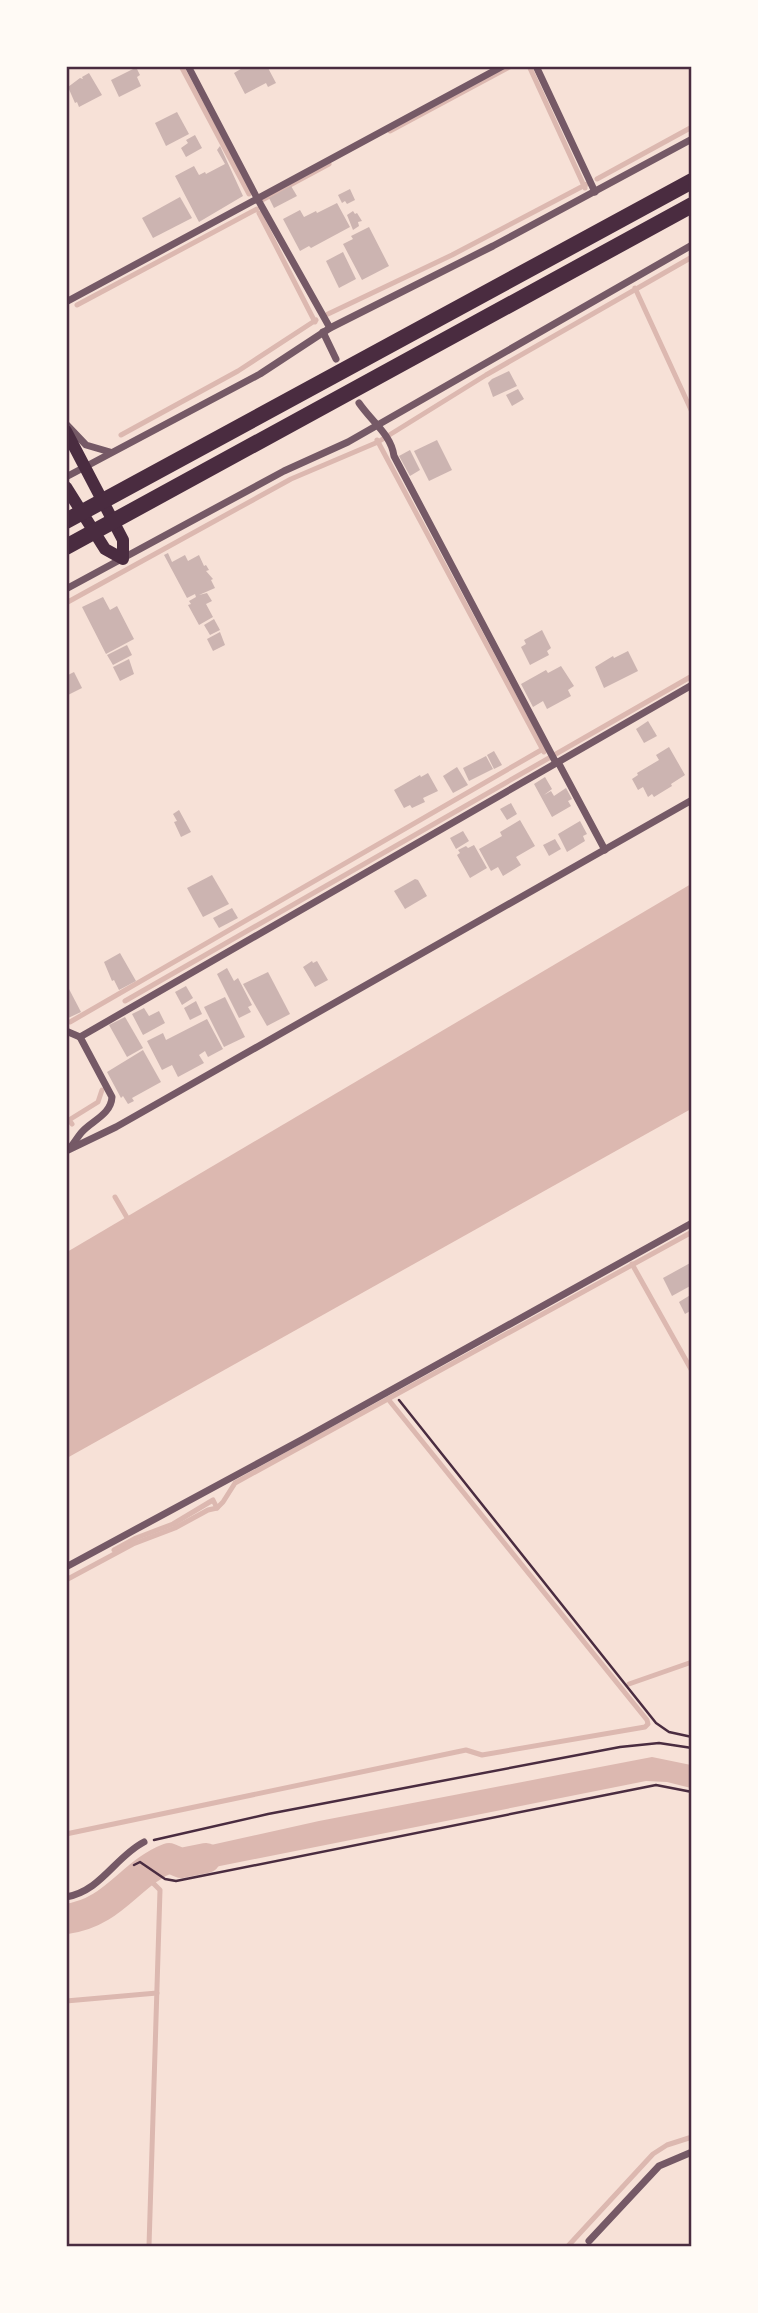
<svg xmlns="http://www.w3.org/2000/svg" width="758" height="2313" font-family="'Archivo Narrow',sans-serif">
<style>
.water{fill:#dcb8b0}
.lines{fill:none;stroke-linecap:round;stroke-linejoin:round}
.stream{stroke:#dcb8b0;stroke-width:5}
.river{stroke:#dcb8b0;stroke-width:30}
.building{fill:#ccb4b1}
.path{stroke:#4a2c40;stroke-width:2.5}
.minor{stroke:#755966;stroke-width:7}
.secondary{stroke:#4a2c40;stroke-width:12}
.trunk{stroke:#4a2c40;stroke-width:16}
.neatline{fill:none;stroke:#4a2c40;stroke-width:2.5}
</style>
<rect width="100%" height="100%" fill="#f7e1d7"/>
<g class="water">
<polygon points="691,884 691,1109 67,1458 67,1252"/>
<polygon points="652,1757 691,1765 691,1788 667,1782 646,1781 175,1875 166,1855 319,1821"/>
</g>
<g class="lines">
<g class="stream">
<polyline points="181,66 249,194"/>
<polyline points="529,66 585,188"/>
<polyline points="390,131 511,66"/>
<polyline points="597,179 692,127"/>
<polyline points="262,200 329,164"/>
<polyline points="259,213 315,322"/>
<polyline points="635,288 692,412"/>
<polyline points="77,305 257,209"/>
<polyline points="328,314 452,255 587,184"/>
<polyline points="121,435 238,371 316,320"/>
<polyline points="377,440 544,752"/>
<polyline points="66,603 291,479 378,442 486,375 692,257"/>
<polyline points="125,1001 692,676"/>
<polyline points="70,1022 543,749"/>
<polyline points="72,1124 69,1120 98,1102 102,1090"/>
<polyline points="115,1197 129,1221"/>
<polyline points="632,1264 692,1371"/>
<polyline points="114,1550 136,1538 173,1524 213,1500 217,1508"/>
<polyline points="66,1580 133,1544 175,1528 208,1510 217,1508 223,1502 235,1483 692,1232"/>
<polyline points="629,1684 692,1662"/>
<polyline points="66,1834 466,1750 482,1755 645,1727 648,1724 647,1720 388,1399"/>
<polyline points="144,1874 160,1890 149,2246"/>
<polyline points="66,2001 157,1993"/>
<polyline points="568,2246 653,2154 667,2145 692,2137"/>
</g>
<path class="river" d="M66 1919C114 1913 130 1873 169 1858L181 1863 206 1858"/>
</g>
<g class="building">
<polygon points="246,66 267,66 276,83 268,87 266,83 245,94 234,73"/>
<polygon points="133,69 137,69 140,75 137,77 141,86 119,97 111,80"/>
<polygon points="89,73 102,95 79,107 77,102 75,103 68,87 80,78 83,79 82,77"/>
<polygon points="177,112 189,134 166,146 155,123"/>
<polygon points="195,135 202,148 186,157 181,148 188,143 186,140"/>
<polygon points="220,146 243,196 199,222 175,176 194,166 199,175 205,172 206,174 225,164 217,150"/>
<polygon points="291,186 297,196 274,208 269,198"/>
<polygon points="350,189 355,200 347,204 345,201 342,203 338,195"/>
<polygon points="180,197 192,218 153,238 142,218"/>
<polygon points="337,203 350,227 311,248 309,246 300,251 283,219 300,210 304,217 316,211 317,213"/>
<polygon points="353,211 355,214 357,213 362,221 358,222 359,226 353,230 347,215"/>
<polygon points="369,227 389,266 362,280 343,244 353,239 351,236"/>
<polygon points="343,252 356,279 339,288 326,261"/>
<polygon points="509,371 517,386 493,397 488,383 492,379"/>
<polygon points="518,389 524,399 512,406 506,395"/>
<polygon points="437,440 452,470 429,481 414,451"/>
<polygon points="410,450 420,470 410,476 399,456"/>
<polygon points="168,553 172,562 185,555 188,561 199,555 204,566 206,565 209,570 206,571 213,579 211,580 215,588 199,595 207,593 212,601 206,604 213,617 199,625 188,605 191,604 189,601 196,597 195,594 187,598 164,555"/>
<polygon points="103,597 110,610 117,606 134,639 106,654 82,607"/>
<polygon points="214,619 220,630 210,635 204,625"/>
<polygon points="542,630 551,648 547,651 549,655 530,665 521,647 526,644 524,640"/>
<polygon points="220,632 225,645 213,651 207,639"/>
<polygon points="127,645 132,655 113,665 107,655"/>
<polygon points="628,651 638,671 604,688 595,667 613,656 614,658"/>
<polygon points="129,659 134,674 120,681 113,667"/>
<polygon points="561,666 574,686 568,690 571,696 547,709 543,701 533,707 521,684 546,670 548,673"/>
<polygon points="74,672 82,688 66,696 66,676"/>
<polygon points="648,721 657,736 644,743 636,729"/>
<polygon points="669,747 685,775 671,784 672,786 654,797 652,794 648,797 643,787 638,790 632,779 638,775 637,773 659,760 656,755"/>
<polygon points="494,751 502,765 494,769 487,755"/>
<polygon points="486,756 493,769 469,781 463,768"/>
<polygon points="457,767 468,785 453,793 443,776"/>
<polygon points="428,773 438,791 423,798 425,802 412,808 410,805 404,808 394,790 420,775 421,777"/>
<polygon points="545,777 552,789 544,795 551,791 554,796 566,788 572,799 568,801 571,806 552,817 534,784"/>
<polygon points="511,803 517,814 507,820 500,809"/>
<polygon points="179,810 191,832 181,837 174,822 177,821 173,814"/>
<polygon points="520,820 535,846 516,857 521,865 503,876 498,867 491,871 479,849 502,836 500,832"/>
<polygon points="580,821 587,834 583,836 585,841 567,852 558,834"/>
<polygon points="463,831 469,841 456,849 450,838"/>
<polygon points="555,839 561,849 549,856 543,845"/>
<polygon points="474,845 487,868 470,878 457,855 460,853 458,850 466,846 468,848"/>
<polygon points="212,875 229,904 203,917 187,888"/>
<polygon points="415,879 418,880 427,896 405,909 394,891"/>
<polygon points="232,908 238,918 219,928 213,918"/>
<polygon points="120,953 136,981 119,990 114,980 112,981 104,962"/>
<polygon points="312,961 313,963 317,961 328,980 315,987 303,967"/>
<polygon points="227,968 234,981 238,978 252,1005 248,1007 251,1012 239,1018 217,974"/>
<polygon points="268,972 290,1014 267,1026 243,984"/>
<polygon points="186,986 193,998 182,1005 175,992"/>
<polygon points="69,989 81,1012 66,1019 66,990"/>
<polygon points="225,997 245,1037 224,1047 204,1007"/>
<polygon points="196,1001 202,1014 190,1020 184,1008"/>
<polygon points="144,1008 149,1016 159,1011 165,1023 143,1035 132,1014"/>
<polygon points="125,1017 143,1048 127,1057 109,1025"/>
<polygon points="207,1019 223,1049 208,1057 205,1051 199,1055 204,1063 178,1077 172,1065 162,1070 147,1041 163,1033 166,1040"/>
<polygon points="143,1050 161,1082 132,1098 134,1101 128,1104 123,1096 121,1098 107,1072"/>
<polygon points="692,1262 692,1285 672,1296 663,1278"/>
<polygon points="692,1294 692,1310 685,1314 679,1302"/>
</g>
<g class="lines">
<g class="path">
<polyline points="399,1400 656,1723 669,1732 692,1737"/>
<polyline points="154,1840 268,1814 620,1747 659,1743 692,1748"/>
<polyline points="134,1865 140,1862 165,1879 176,1881 656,1785 692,1792"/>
</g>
<g class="minor">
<polyline points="188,66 257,198 330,328"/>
<polyline points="536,66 595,192"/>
<polyline points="66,302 503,66"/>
<polyline points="323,332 336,359"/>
<path d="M359 403C371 421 391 434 394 456L556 763"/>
<polyline points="66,424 86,445 110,452"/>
<polyline points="66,477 260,374 330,328 493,246 692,139"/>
<polyline points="66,589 284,471 348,442 692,245"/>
<polyline points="558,762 605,850"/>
<polyline points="66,1031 80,1037 692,685"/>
<path d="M70 1148C74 1143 77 1138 81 1133 91 1121 111 1115 112 1097L80 1037"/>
<polyline points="66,1151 116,1127 692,800"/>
<polyline points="66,1567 303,1439 692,1223"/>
<path d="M66 1897C101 1891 115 1857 144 1842"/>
<polyline points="589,2241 659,2166 692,2152"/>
</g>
<polyline class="secondary" points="66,431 123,540 123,559 105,549 66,487"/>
<g class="trunk">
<polyline points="66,521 692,181"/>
<polyline points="66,547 692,205"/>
</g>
</g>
<rect width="758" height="2313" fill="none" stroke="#fffaf5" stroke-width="136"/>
<rect x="68" y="68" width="622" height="2177" class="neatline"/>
</svg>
